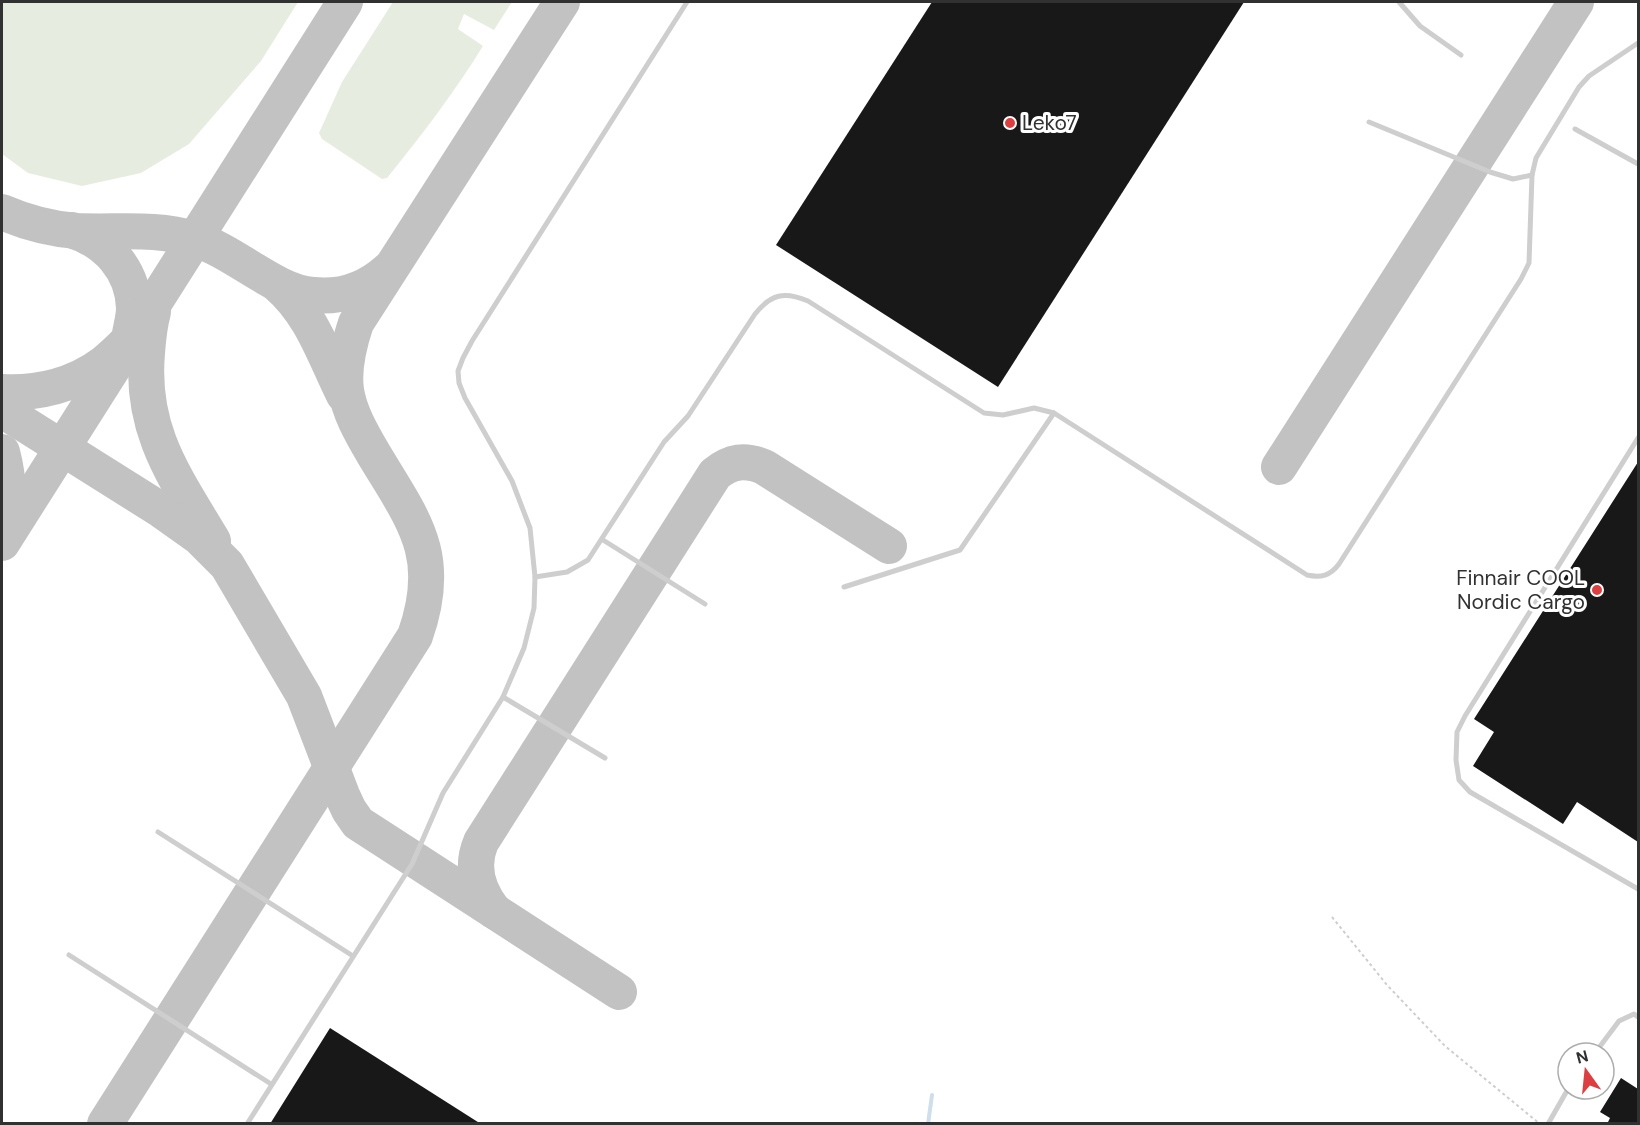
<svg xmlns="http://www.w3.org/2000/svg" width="1640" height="1125" font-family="'DM Sans',sans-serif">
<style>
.green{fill:#e6ede0}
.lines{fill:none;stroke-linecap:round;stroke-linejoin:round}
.stream{stroke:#cedeeb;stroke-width:4}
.taxiway{stroke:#c2c2c2;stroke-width:36}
.building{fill:#181818}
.path{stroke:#cecece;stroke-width:2;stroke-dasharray:3 3;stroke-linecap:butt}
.lane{stroke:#cecece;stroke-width:5}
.poi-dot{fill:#dc3f42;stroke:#fff;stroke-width:2}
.labels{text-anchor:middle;stroke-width:6;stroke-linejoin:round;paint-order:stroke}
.poi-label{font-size:21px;fill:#313131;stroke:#fff;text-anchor:start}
</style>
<rect width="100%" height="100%" fill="#fff"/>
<g class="green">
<polygon points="2,2 298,2 261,61 189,144 141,173 82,186 28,173 2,154"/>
<path d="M393 2H512L494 30 464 14 458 29 483 46C454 93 421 136 387 178L382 179 322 139 319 133 342 82Z"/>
</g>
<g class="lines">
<polyline class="stream" points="928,1124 932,1095"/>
<g class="taxiway">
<path d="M2 212C25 222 51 229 77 231 116 233 155 227 194 239 235 251 274 292 313 295 341 298 367 289 388 270"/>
<path d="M277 284C312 314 324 355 344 395"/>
<path d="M153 312C149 326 148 339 147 353 140 431 175 477 213 541"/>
<path d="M2 392C38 394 75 385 104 363 113 356 121 348 129 340 130 330 134 319 134 308 133 270 107 241 71 230"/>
<polyline points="2,410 161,510 199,537 227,565 304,696 342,795 349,810 358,823 619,992"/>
<path d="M2 452C9 478 10 507 2 533"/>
<polyline points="1279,467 1576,2"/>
<polyline points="2,543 345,2"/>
<path d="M494 911C478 891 470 868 481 842L715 474C731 461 745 459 764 467L889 546"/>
<path d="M105 1124 415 636C444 554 413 520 373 453 362 434 349 412 346 390 343 368 349 344 356 323L562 2"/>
</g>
</g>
<g class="building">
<polygon points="932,2 1244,2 998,387 776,245"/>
<polygon points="1638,462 1638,842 1577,802 1563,824 1473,766 1494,732 1474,719"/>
<polygon points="330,1028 481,1124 270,1124"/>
<polygon points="1621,1078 1638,1089 1638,1124 1607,1124 1610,1118 1600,1112"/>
</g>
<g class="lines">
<polyline class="path" points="1332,917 1387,985 1445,1046 1540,1124"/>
<g class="lane">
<polyline points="1399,2 1420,26 1461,55"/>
<polyline points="1369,122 1490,172 1513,179 1532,175"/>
<polyline points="1575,129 1638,164"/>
<polyline points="1638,438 1465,716 1457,732 1456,760 1459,780 1470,792 1638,889"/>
<polyline points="603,540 705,604"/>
<path d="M535 577 567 572 588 560 664 442 688 416 755 314C771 294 784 291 808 301L984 413 1003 415 1034 408 1054 413 1307 575C1321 578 1330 576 1339 564L1521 279 1529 263 1532 175 1536 158 1579 87 1589 76 1638 43"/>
<polyline points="844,587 960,550 1054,413"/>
<polyline points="503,697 605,758"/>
<polyline points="158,832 353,956"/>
<polyline points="69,955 271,1084"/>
<polyline points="1595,1053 1619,1021 1634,1014 1638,1017"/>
<polyline points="247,1124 412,864 443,793 503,697 524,648 534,608 535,577 530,528 512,481 465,398 459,383 458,371 463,358 472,341 687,2"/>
<polyline points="1548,1124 1568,1089"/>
</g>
</g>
<g class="poi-dot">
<circle cx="1010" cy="123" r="6"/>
<circle cx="1597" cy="590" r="6"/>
</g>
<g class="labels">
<g class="poi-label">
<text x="1022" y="130">Leko7</text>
<text x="1585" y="585" text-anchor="end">Finnair COOL<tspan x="1585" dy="24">Nordic Cargo</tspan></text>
</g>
</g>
<rect width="1640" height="1125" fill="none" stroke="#313131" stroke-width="6"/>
<g transform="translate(1586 1071) rotate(345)"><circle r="28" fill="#ffffff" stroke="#adadad" stroke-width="1.5"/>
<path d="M0-4.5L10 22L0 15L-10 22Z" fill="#dc3f42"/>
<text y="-9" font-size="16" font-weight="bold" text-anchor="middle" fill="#313131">N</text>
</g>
</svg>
